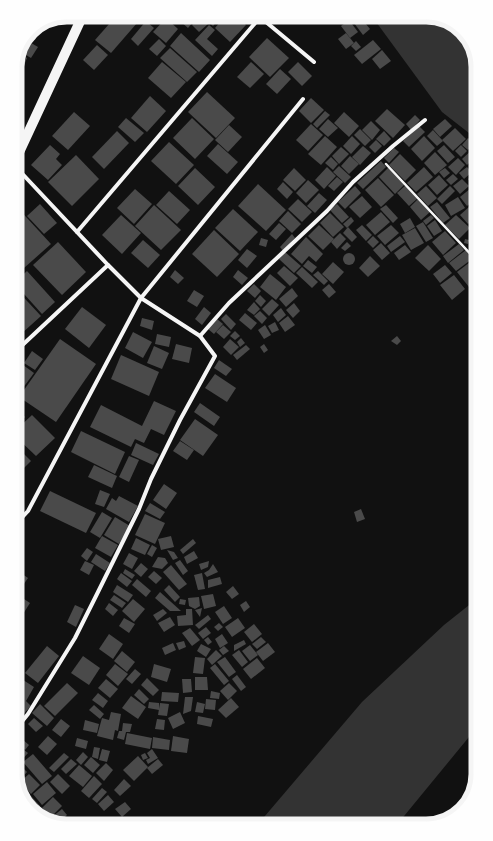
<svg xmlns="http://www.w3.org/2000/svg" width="493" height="841" font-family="'IBM Plex Serif',serif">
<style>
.water{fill:#333}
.building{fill:#4a4a4a}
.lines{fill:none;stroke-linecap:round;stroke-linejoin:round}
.path{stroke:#f5f5f5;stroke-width:2.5}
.minor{stroke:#f5f5f5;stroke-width:4}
.primary{stroke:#f5f5f5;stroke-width:10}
.rim{fill:none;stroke:#f5f5f5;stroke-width:5}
</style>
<rect width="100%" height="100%" fill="#111"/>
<g class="water">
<polygon points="371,15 430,15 455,24 473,44 478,67 478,140 442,112"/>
<polygon points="478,598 478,726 400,821 259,823 362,702 444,625"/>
</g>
<g class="building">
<polygon points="117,15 144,15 111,53 95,40"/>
<polygon points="173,15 197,15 198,16 188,28"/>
<polygon points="206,15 223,15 213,26 204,18"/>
<polygon points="226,15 235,15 246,25 230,42 215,28"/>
<polygon points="332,15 342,15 345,18 337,24 330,16"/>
<polygon points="201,16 208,24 199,32 192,25"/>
<polygon points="166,18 178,29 166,43 153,32"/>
<polygon points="361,18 370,29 363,35 354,23"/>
<polygon points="349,20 358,32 350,38 341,26"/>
<polygon points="146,21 154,28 138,46 131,39"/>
<polygon points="42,25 35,40 27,37 30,30"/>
<polygon points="209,25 215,30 207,39 218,49 212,56 195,40"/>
<polygon points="181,33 210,60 199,72 170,46"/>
<polygon points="346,33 354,43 346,49 338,39"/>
<polygon points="267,38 289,58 270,77 249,57"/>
<polygon points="159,39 166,46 157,56 149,49"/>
<polygon points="26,40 38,47 31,58 21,52"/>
<polygon points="373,40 381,49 362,64 354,55"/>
<polygon points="356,41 361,47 356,51 351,46"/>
<polygon points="97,45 108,55 94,70 83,60"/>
<polygon points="170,48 197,72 187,82 160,58"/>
<polygon points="382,50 391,61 380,69 372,59"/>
<polygon points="20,53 27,58 15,88 15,64"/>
<polygon points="162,62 186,82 171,98 148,78"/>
<polygon points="251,62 264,74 250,88 237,77"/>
<polygon points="298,62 312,76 302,86 288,72"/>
<polygon points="280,69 291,79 277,94 266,84"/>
<polygon points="207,92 235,118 216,138 188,112"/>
<polygon points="150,96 166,111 147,132 131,118"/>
<polygon points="311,98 324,110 311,123 299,111"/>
<polygon points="387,109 405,125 393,138 375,121"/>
<polygon points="325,111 330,115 317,128 313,124"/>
<polygon points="74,112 90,126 68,150 52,136"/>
<polygon points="344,112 359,126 349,137 334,123"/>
<polygon points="415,115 420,120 411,130 406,124"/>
<polygon points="126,118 144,133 135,142 118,127"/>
<polygon points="192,118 214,139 195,159 173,138"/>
<polygon points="328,119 338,128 328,137 319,129"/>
<polygon points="445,119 452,126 440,137 433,129"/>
<polygon points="371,121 380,130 372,140 362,130"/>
<polygon points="311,124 323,135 308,151 296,140"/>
<polygon points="229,125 242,137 228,152 215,140"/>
<polygon points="419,126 425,132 409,147 403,141"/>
<polygon points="455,128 466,139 453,151 442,140"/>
<polygon points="360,129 371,140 365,146 354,135"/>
<polygon points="433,130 443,141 437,146 427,136"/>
<polygon points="117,131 129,143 104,169 92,157"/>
<polygon points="384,131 391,139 384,146 376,139"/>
<polygon points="325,136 337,147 321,165 308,154"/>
<polygon points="352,136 360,144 351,154 343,146"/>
<polygon points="424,136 435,148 422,161 411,149"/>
<polygon points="468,138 474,143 468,150 462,145"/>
<polygon points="376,140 382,146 375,153 369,147"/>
<polygon points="169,142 194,165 176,184 151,161"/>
<polygon points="218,144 238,162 227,174 207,156"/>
<polygon points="50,145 60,154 56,159 62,165 48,180 31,165"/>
<polygon points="444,145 455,157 448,163 437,151"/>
<polygon points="461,145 467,151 461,157 455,151"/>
<polygon points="363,146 371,153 360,165 352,157"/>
<polygon points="341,147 349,154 339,164 332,156"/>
<polygon points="394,148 399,152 389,163 384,158"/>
<polygon points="474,148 478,152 478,155 467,165 462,159"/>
<polygon points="435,152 447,165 435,175 424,163"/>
<polygon points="400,154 416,170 405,181 389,165"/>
<polygon points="76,155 99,179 72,206 48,182"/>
<polygon points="350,156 359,164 349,174 341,166"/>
<polygon points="331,157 338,164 333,170 325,163"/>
<polygon points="458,158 465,165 456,175 448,167"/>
<polygon points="478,158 478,168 474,171 469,166"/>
<polygon points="381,161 386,167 363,189 357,183"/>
<polygon points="339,166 351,177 345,183 333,172"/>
<polygon points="327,167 336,176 324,189 315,180"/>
<polygon points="389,167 405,184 395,194 379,177"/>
<polygon points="424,167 433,177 416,192 407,183"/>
<polygon points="467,167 472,172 464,179 459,173"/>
<polygon points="195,168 215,187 198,205 178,186"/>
<polygon points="294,168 306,180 295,191 283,180"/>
<polygon points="445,168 450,173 444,178 439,172"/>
<polygon points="478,171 478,191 468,179"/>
<polygon points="453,174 458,179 451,185 446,180"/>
<polygon points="439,175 448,185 437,195 428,185"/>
<polygon points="337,177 343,182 334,191 328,186"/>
<polygon points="378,178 394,195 381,207 365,190"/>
<polygon points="462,179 469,186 460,194 453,186"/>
<polygon points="308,180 319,190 306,203 296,193"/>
<polygon points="283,182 293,192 287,199 277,189"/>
<polygon points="258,184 286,210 266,231 238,206"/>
<polygon points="406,185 418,198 409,206 397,193"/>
<polygon points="355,186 361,193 345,209 338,202"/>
<polygon points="426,186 437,198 428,206 417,194"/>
<polygon points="450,186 455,191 442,204 437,199"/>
<polygon points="471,188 478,197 467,206 460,197"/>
<polygon points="135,189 152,204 134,224 117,208"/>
<polygon points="169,191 190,210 177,224 156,205"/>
<polygon points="319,193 327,200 315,213 307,206"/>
<polygon points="362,196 372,207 360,218 349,207"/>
<polygon points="458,197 465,208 451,216 445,205"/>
<polygon points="298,199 312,212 302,222 288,209"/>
<polygon points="418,199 430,212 421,220 410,207"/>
<polygon points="437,202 450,218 443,223 430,207"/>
<polygon points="40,204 57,223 44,234 27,216"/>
<polygon points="337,204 349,217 342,223 330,210"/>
<polygon points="15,205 51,244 15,276"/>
<polygon points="154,205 181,230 161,250 135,226"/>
<polygon points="386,205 398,218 393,223 380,209"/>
<polygon points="469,207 477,216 468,224 460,215"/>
<polygon points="233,209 258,232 240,251 215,228"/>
<polygon points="288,211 301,224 292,233 279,221"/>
<polygon points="381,212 390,222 375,235 366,225"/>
<polygon points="330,213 344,227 333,237 320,223"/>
<polygon points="121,215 141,233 122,254 102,235"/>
<polygon points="431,215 434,218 426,225 423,221"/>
<polygon points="456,215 470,228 459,239 445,225"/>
<polygon points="351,217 354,221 347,228 343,224"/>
<polygon points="410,218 415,227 405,233 400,224"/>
<polygon points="435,220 442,231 434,236 427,226"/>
<polygon points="423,222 433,238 426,242 416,226"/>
<polygon points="279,223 286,229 276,240 269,234"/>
<polygon points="319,225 334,239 323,250 308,236"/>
<polygon points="362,225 372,235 366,241 356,230"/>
<polygon points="391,225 399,233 385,245 377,236"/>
<polygon points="348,227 357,237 352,242 343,233"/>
<polygon points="415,228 424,243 411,250 402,235"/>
<polygon points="214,230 239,254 217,277 192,254"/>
<polygon points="445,231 456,243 443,255 432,242"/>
<polygon points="340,233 346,239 337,249 331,242"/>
<polygon points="475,233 478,235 478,250 469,245"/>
<polygon points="292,234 295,238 283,251 280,247"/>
<polygon points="373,236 379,242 373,248 367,242"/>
<polygon points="400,236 405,242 391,252 387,246"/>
<polygon points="306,237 323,254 316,262 309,256 302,264 291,254"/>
<polygon points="261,238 268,240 266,247 259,245"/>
<polygon points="465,239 469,240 468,244 464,243"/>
<polygon points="143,240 160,255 148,268 131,253"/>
<polygon points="58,242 86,272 62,295 33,265"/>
<polygon points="347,242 351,246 345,251 341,248"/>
<polygon points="381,243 390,253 382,260 373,250"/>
<polygon points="459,244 464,250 448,263 443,256"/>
<polygon points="405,245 411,252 399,260 394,253"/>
<polygon points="428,245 441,259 429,271 415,258"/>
<polygon points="247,249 257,256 247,268 238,260"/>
<polygon points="466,250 472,259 456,271 449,263"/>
<polygon points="285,252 301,266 294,273 279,259"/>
<circle cx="349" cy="259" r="6"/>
<polygon points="370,256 380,266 368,277 359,268"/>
<polygon points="474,259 478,265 478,280 469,287 457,272"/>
<polygon points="308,260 317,267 312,273 303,266"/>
<polygon points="333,262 344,272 333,284 322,274"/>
<polygon points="445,265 452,273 440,283 433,274"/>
<polygon points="284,266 298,278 290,286 277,273"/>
<polygon points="302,267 318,282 312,288 296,273"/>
<polygon points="175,270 184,278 178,284 170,277"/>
<polygon points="238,270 248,278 242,285 233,277"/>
<polygon points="27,271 55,302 42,314 15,284 15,282"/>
<polygon points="318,271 328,281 324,285 313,275"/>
<polygon points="270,274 286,287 276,300 260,287"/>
<polygon points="454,275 465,289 452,300 440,285"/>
<polygon points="478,281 478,298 470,287"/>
<polygon points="254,284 261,291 255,298 247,291"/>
<polygon points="329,284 336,292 329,298 322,290"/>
<polygon points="15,288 41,316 21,334 15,327"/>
<polygon points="292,288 298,296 286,307 279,299"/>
<polygon points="194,290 204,296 197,307 187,301"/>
<polygon points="260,295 266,301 261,307 255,301"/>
<polygon points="272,299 279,305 269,316 262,309"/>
<polygon points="254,302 260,309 254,315 247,310"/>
<polygon points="294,303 300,311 293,318 286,310"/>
<polygon points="82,307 106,325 89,348 65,329"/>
<polygon points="204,307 211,313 202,325 195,319"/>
<polygon points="281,308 286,315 278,322 273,315"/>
<polygon points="260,311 267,318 262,324 254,316"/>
<polygon points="245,313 257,323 251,330 239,320"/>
<polygon points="226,314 236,324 231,330 221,319"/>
<polygon points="288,316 295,325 285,332 279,323"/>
<polygon points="142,318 154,321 152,330 140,326"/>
<polygon points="217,319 223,324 214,334 208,329"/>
<polygon points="275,322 279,330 272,333 268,326"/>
<polygon points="223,325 231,332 224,339 216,332"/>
<polygon points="265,325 271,335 264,339 258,330"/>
<polygon points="15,330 19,334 15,338"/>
<polygon points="235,331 240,336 235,340 230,336"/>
<polygon points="133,332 152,342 143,358 125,348"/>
<polygon points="157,334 171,337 169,347 155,344"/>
<polygon points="397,336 401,341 397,345 391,341"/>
<polygon points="241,338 245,343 240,347 237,342"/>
<polygon points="60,339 96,364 56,422 19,397"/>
<polygon points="230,339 239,347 231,355 223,347"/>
<polygon points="176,344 192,348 189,363 172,359"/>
<polygon points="264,344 268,350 264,353 260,347"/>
<polygon points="246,345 250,349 237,360 233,355"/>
<polygon points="154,346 169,353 162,369 147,363"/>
<polygon points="32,351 43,359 35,370 24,363"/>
<polygon points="121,355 159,372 149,396 111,379"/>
<polygon points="219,360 232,369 226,376 214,368"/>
<polygon points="19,362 34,373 17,396 15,395 15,367"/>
<polygon points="215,374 236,388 227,402 205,388"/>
<polygon points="154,401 176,411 164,435 151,429 144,443 135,439 131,447 90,427 101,405 142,426"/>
<polygon points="200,403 220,417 214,426 194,412"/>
<polygon points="15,407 25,417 15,427"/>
<polygon points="32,415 55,438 36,456 15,436 15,431"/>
<polygon points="195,419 218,435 203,456 180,440"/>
<polygon points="81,431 125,452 115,474 71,452"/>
<polygon points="180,441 194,450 187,460 173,451"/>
<polygon points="136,443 159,454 153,465 131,455"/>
<polygon points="15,445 31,461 19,473 15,470"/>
<polygon points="129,456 139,460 129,482 119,477"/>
<polygon points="94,465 117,476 112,488 88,477"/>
<polygon points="164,484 177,493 166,509 153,500"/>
<polygon points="100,490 110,494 104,507 95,504"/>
<polygon points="50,491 96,513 86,533 40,511"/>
<polygon points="119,496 138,506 129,522 106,509 112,498 116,501"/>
<polygon points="150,503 165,512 160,519 145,511"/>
<polygon points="361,509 365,519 357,522 354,512"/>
<polygon points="102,512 112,518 100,538 90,532"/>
<polygon points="145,514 165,523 155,544 135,535"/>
<polygon points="115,517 130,526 119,544 104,535"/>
<polygon points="102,536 118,545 111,557 95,548"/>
<polygon points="171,536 174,547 161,550 158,539"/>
<polygon points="136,538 150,545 145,555 131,549"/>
<polygon points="193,539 196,543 183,554 180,550"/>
<polygon points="152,545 157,548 152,557 147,554"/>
<polygon points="87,548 93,552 87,561 81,556"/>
<polygon points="167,550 174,552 178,558 173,560"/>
<polygon points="194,551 198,558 187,564 184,557"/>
<polygon points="129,553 138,558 132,569 123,564"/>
<polygon points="96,554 110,563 105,571 91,562"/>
<polygon points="158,557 165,558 168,563 162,569 152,567"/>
<polygon points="180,560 188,571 183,575 175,563"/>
<polygon points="85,561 94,565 89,575 80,570"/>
<polygon points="209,561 208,567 201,570 199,564"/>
<polygon points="141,563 148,569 141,577 134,571"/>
<polygon points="213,564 218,572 207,577 204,573 209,570"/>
<polygon points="171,565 187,584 179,590 163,572"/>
<polygon points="15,569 28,578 19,591 15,588"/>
<polygon points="125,569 135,575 132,579 123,573"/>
<polygon points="154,571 162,578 156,584 148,577"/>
<polygon points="121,573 132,581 127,587 117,579"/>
<polygon points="202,573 205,589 198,590 194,575"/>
<polygon points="220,577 222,584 208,588 208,580"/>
<polygon points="137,579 151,591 146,597 132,585"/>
<polygon points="117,585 133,595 128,602 113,592"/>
<polygon points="169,585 180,597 175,602 164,590"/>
<polygon points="233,586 239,594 232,599 226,592"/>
<polygon points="160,592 181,611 170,611 155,598"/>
<polygon points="15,593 30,603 23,614 15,609"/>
<polygon points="213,594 216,606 204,609 201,596"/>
<polygon points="114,595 126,603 122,608 110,600"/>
<polygon points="199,597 200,606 195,609 189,606 188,598"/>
<polygon points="133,599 145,609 134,622 122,611"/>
<polygon points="180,599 186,600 185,605 179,604"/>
<polygon points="246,601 250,607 244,612 240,605"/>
<polygon points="109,603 118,610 113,616 105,609"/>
<polygon points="75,605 84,609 76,627 67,622"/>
<polygon points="224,606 232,618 223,624 215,612"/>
<polygon points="202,608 200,617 195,610"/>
<polygon points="163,609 167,613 157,621 153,615"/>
<polygon points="186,609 192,609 193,625 178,626 177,616 186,615"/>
<polygon points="208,615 211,619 199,629 195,625"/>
<polygon points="170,617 175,625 164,632 158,623"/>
<polygon points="124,618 135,624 129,633 119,626"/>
<polygon points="238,618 245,628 232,637 225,627"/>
<polygon points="219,623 223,627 218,631 214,627"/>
<polygon points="254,624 262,634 252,642 244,632"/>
<polygon points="206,627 211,633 203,639 198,633"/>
<polygon points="190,628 200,640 192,646 182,633"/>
<polygon points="109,634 123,644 113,659 99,649"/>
<polygon points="222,634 228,643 220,648 215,639"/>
<polygon points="208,637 212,642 208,645 204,640"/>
<polygon points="261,637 266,642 257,649 252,644"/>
<polygon points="244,640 246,644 234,651 234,645"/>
<polygon points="184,641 186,647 179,650 176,643"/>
<polygon points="173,643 176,650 165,655 162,648"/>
<polygon points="268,643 275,652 263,661 256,652"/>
<polygon points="201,644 211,649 206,657 197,651"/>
<polygon points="250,645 258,655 250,661 242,651"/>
<polygon points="47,646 59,656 38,683 25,673"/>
<polygon points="224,646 229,651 223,655 219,650"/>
<polygon points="216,650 222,656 212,665 207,659"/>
<polygon points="239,650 248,662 242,667 232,655"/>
<polygon points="122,651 135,662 127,672 114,661"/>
<polygon points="83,656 100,668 89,685 71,673"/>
<polygon points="195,657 205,658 203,674 193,673"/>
<polygon points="225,657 236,672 229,677 217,662"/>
<polygon points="257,658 265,668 251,679 243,669"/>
<polygon points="115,664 128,674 118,686 106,675"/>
<polygon points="154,664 171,669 167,682 151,677"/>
<polygon points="215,664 229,681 224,685 210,668"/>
<polygon points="135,669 141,674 132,684 126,679"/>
<polygon points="237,675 246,687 241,691 232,679"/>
<polygon points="17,676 34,687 26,701 31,706 18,720 15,717 15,710 22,702 15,698 15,679"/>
<polygon points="195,677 207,677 208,690 195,690"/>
<polygon points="147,678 159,690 153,696 141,685"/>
<polygon points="106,679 118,689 110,698 98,688"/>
<polygon points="182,679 191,679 192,692 183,693"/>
<polygon points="67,683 78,693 55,716 44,706"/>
<polygon points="229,683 237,691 228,700 220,691"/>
<polygon points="139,689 149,699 144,704 134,695"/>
<polygon points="211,691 220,693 219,699 210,698"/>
<polygon points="162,692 179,693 178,702 161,701"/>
<polygon points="98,693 108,701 103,708 92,700"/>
<polygon points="131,696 146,707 138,719 122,708"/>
<polygon points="185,697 193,697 191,711 183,714"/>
<polygon points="231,698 239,707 226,718 218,710"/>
<polygon points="206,699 216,700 215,710 205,709"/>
<polygon points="149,702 159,703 159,710 148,708"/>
<polygon points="197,702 205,704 203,713 195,712"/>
<polygon points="160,703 169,704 167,716 158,715"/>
<polygon points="40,704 54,718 47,726 32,713"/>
<polygon points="94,705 104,714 100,719 89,710"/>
<polygon points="111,712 121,714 118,731 115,730 113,740 97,736 102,718 109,720"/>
<polygon points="180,712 185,723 173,729 168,718"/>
<polygon points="198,716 213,719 211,727 197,724"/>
<polygon points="34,718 43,726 36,732 28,724"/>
<polygon points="61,719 70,726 61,737 52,730"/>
<polygon points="157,719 165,720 164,730 155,729"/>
<polygon points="85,720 99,724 97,733 83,730"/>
<polygon points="123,723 132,724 130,732 126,732 124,740 117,738 119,731 122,731"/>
<polygon points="15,733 29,745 25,750 15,741"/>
<polygon points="127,733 152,738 150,749 125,744"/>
<polygon points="48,736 57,744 47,755 38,747"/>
<polygon points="173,736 189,739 187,753 171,751"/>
<polygon points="153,737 170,740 169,750 152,748"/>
<polygon points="77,738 88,741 86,749 75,746"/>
<polygon points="15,743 28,753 20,762 15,759"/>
<polygon points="94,747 100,748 98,759 92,757"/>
<polygon points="102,749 110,751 107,762 99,760"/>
<polygon points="152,749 158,758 148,764 146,760 150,758 147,753"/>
<polygon points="83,752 88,757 81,765 76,760"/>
<polygon points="64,753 69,757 54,772 49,768"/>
<polygon points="145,753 148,758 143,760 141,755"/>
<polygon points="33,754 52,776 42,784 23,762"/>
<polygon points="138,756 148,767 134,781 123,770"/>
<polygon points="91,757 100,765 93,773 84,765"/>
<polygon points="71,759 77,764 66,774 61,769"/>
<polygon points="158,759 163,765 152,774 147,768"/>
<polygon points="106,763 113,770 104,781 96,773"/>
<polygon points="79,765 92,776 83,787 69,776"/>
<polygon points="21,766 27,772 19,781 16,778 15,772"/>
<polygon points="29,774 40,785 31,794 20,782"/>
<polygon points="58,774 70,786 62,794 50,782"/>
<polygon points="94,776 102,784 89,798 81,791"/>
<polygon points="124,779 131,786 120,796 114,790"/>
<polygon points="47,782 56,793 42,805 33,794"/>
<polygon points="102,788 107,792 97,803 92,799"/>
<polygon points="24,789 30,795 23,800 20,797 19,793"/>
<polygon points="108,795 114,802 104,811 98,804"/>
<polygon points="31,796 40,806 33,812 25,802"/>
<polygon points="53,797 62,806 51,817 42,808"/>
<polygon points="125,802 131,809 122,817 115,809"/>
<polygon points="40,807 44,811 38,817 34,813"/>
<polygon points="62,809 67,815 58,823 52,817"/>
<polygon points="45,813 53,822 39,818"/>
</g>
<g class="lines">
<polyline class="path" points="386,164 478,262"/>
<g class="minor">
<polyline points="77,232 256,22 262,20 266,22 314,62"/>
<polyline points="200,336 229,303 327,211 353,182 393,146 425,120"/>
<polyline points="15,352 108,265"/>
<polyline points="15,525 28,511 141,298 303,99"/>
<polyline points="15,730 28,714 75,638 97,594 139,509 151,479 180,420 215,356 200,336 141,298 108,265 15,166"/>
</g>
<polyline class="primary" points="15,161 83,15"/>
</g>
<path d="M0 0H493V841H0ZM67 22H426A45 45 0 0 1 471 67V774A45 45 0 0 1 426 819H67A45 45 0 0 1 22 774V67A45 45 0 0 1 67 22Z" fill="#fefefe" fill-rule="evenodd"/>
<path class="rim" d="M67 22H426A45 45 0 0 1 471 67V774A45 45 0 0 1 426 819H67A45 45 0 0 1 22 774V67A45 45 0 0 1 67 22Z"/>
</svg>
